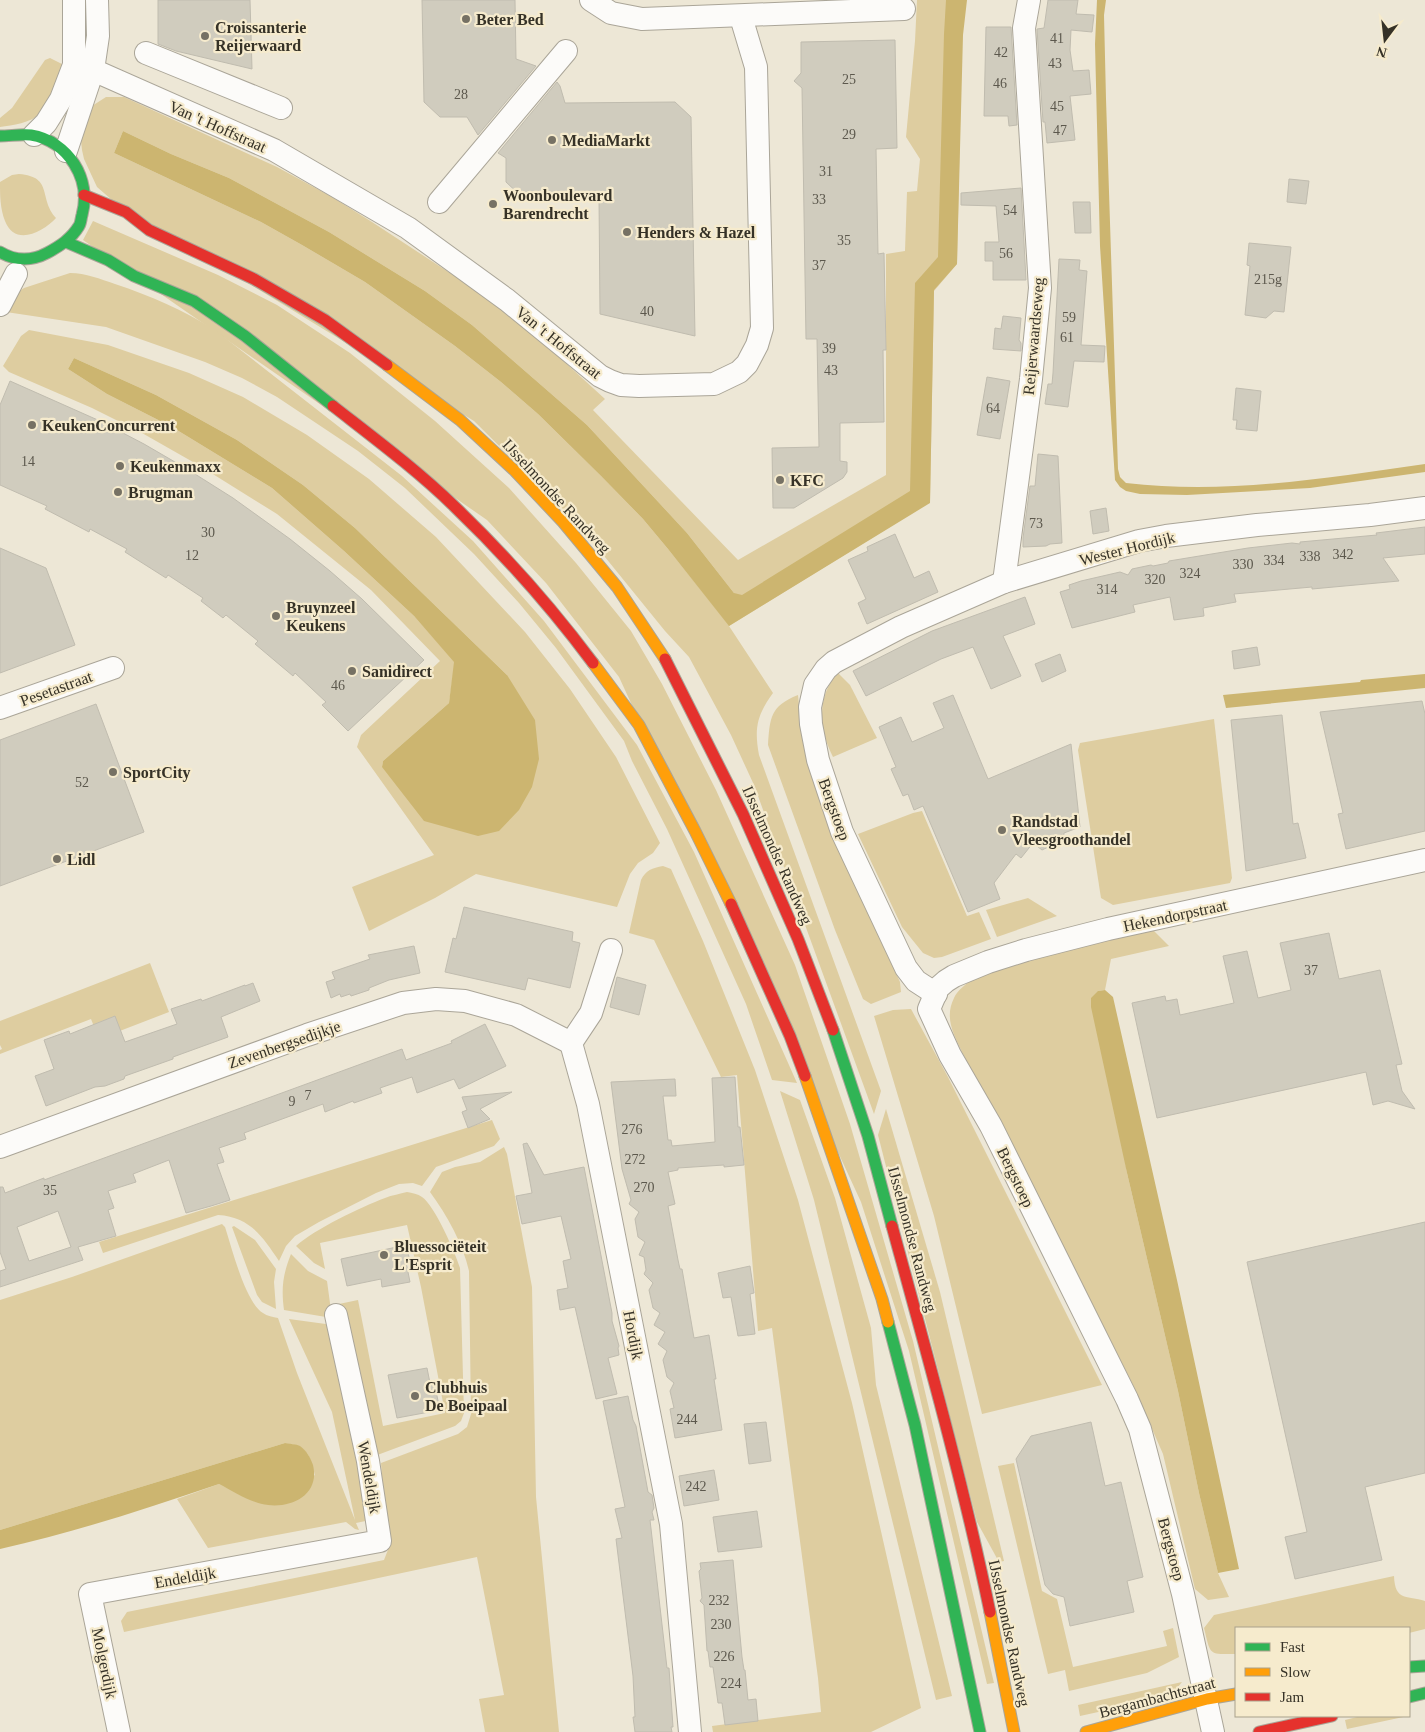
<svg xmlns="http://www.w3.org/2000/svg" width="1425" height="1732" font-family="Georgia,serif">
<style>
.green{fill:#decda0;fill-rule:evenodd}
.water{fill:#ccb570}
.building{fill:#d0ccbe;stroke:#c0bcaf;fill-rule:evenodd}
.lines{fill:none;stroke-linecap:round;stroke-linejoin:round}
.street-casing{stroke:#aaa598;stroke-width:24}
.fast-casing{stroke:#aaa598;stroke-width:13}
.slow-casing{stroke:#aaa598;stroke-width:13}
.jam-casing{stroke:#aaa598;stroke-width:13}
.street{stroke:#fcfbf9;stroke-width:22}
.fast{stroke:#30b455;stroke-width:11}
.slow{stroke:#ff9f0a;stroke-width:11}
.jam{stroke:#e5322d;stroke-width:11}
.poi-dot{fill:#767164;stroke:#f6ebcd;stroke-width:2}
.labels{text-anchor:middle;stroke-width:4.5;stroke-linejoin:round;paint-order:stroke}
.number-label{font-size:14px;fill:#5c584d}
.poi-label{font-size:16px;font-weight:bold;fill:#363227;stroke:#f6ebcd;text-anchor:start}
.street-label{font-size:16px;fill:#363227;stroke:#f6ebcd}
</style>
<rect width="100%" height="100%" fill="#ede7d6"/>
<g class="green">
<path d="M917 0H966L962 37 957 264 934 291 930 502 729 626 773 693C757 715 754 728 759 755L881 1091 874 1114 754 785 731 735 689 657 665 631 579 525 474 421 112 200 97 187 84 159 82 150 81 141 92 106 106 97H124L277 167 332 197 372 222 482 294 534 334 605 399 593 410 738 560 886 475V254L905 251 907 192 917 191 920 159 906 137 915 41ZM123 131 171 154 229 178 329 232 425 291 472 325 587 425 687 533 734 593 729 625 668 549 643 519 601 476 538 414 501 382 455 346 365 282 302 245 261 222 114 153Z"/>
<path d="M50 58 64 65C60 82 53 102 40 114 30 123 13 125 0 127V118L12 108 45 60Z"/>
<path d="M19 174C54 177 38 198 56 218 43 232 15 247 5 221 0 208 0 195 0 182L12 175Z"/>
<polygon points="93,221 218,275 277,305 350,353 435,421 509,488 576,563 631,631 662,684 716,790 795,965 850,1124 913,1341 994,1683 987,1684 909,1351 861,1202 619,677 546,583 487,520 83,240"/>
<path d="M70 273C86 273 100 279 115 284 151 296 183 310 215 330L402 476 473 541 544 621 637 745 694 852 797 1083 772 1080 746 1004 667 829 632 761 624 741 556 648 519 603 474 554 405 488 358 451 277 397 242 378 205 362 106 327 6 312 18 292 24 288Z"/>
<path d="M29 330 108 345 189 373 243 397 307 435 369 479 436 537 525 632 570 689 616 757 660 843 653 853 638 863 630 874 617 907 476 874 435 898 369 931 352 887 434 855 357 747 361 735 440 661 371 590 277 514 200 466 142 433 92 408 9 372 3 366 21 336ZM74 358 156 395 237 440 303 485 355 528 507 675 382 767 383 761 449 703 455 662 414 616 344 551 272 488 172 427 107 394 68 369Z"/>
<path d="M838 673 850 685 877 738 833 757C819 730 816 696 838 673Z"/>
<path d="M798 695 800 716 835 843 900 982 901 992 871 1004 863 999 835 930 768 745C770 718 770 706 798 695Z"/>
<polygon points="1214,719 1232,878 1230,883 1113,905 1101,898 1078,750 1080,743"/>
<polygon points="922,811 967,916 979,912 991,939 942,957 934,958 923,953 902,927 858,834 913,813"/>
<path d="M663 866 671 869 703 941 755 1070 798 1200 852 1403 921 1708 871 1732H713L712 1726 821 1712 818 1678 772 1328 758 1331 737 1075 721 1077 654 940 629 933 641 880C646 870 652 868 663 866Z"/>
<polygon points="1028,898 1057,916 997,937 986,910"/>
<path d="M1151 928 1169 946 1111 959 1105 990 1098 991 1127 1173 1178 1391 1199 1493 1218 1573 1229 1597 1208 1600 1195 1589 1163 1454 1132 1383 962 1052C954 1035 944 1018 954 998 973 959 1109 937 1151 928Z"/>
<polygon points="150,963 169,1012 99,1039 91,1019 0,1054 0,1050 2,1049 0,1045 0,1021"/>
<polygon points="911,1009 948,1077 1102,1385 982,1414 934,1216 874,1016 893,1010"/>
<polygon points="780,1091 800,1100 835,1198 871,1328 876,1385 952,1696 936,1700 814,1200"/>
<polygon points="886,1109 940,1292 1004,1561 999,1562 977,1522 878,1135"/>
<path d="M492 1120 500 1139 494 1146 436 1167 422 1186 413 1183 399 1184 376 1193 319 1222 295 1236 286 1246 279 1261C262 1236 250 1217 218 1215L103 1253 99 1242Z"/>
<path d="M504 1147 507 1154 532 1287 536 1497 559 1732H485L479 1699 504 1695 477 1557 124 1632 121 1621 127 1612 384 1560 391 1542 384 1505 381 1463 458 1434 467 1427 471 1414 469 1271C463 1244 447 1215 430 1192L442 1172 455 1167 480 1162Z"/>
<path d="M407 1192C412 1193 418 1194 422 1197 435 1206 455 1252 460 1268L464 1413 461 1421 455 1426 372 1457 339 1304 358 1300 383 1426 445 1413 421 1287 407 1225 320 1243 325 1269 314 1263 296 1246C315 1229 361 1207 385 1198 392 1195 400 1194 407 1192Z"/>
<path d="M222 1224 225 1227C232 1248 245 1302 263 1313 267 1316 273 1317 278 1318L297 1373 355 1520 332 1412 289 1319 333 1325 375 1519 356 1523 359 1530 355 1529 346 1522 208 1548 177 1499 219 1484 254 1501 269 1505 315 1475C309 1453 308 1447 285 1443L0 1530V1300L72 1277Z"/>
<polygon points="234,1226 255,1240 276,1269 274,1282 276,1309 262,1302 257,1295 232,1227"/>
<path d="M291 1254 308 1271 327 1281 332 1318 284 1310C281 1288 283 1274 291 1254Z"/>
<polygon points="1014,1463 1042,1591 1057,1599 1073,1667 1167,1646 1163,1631 1173,1628 1179,1657 1147,1673 1069,1691 1065,1670 1048,1674 998,1466"/>
<path d="M1394 1576C1395 1602 1407 1595 1425 1601V1629L1409 1633V1628H1236V1654C1208 1654 1211 1656 1204 1628L1214 1615Z"/>
<polygon points="1182,1682 1173,1693 1162,1698 1080,1716 1078,1705"/>
<polygon points="1361,1716 1408,1716 1347,1729 1345,1720"/>
</g>
<g class="water">
<polygon points="946,0 967,0 963,35 957,264 934,290 930,503 729,626 668,549 643,519 601,476 538,414 501,382 455,346 365,282 302,245 261,222 114,153 123,131 171,154 229,178 329,232 425,291 472,325 587,425 687,533 734,593 742,595 910,491 915,283 938,257 944,34"/>
<path d="M1097 0H1106L1104 15 1106 99 1118 469 1120 477 1126 483C1226 495 1327 478 1425 464V472L1310 488 1187 495 1140 494 1126 491 1120 487 1115 480 1100 246 1095 44Z"/>
<polygon points="74,358 156,395 237,440 303,485 355,528 507,675 535,720 539,759 532,787 519,810 499,831 478,836 424,821 382,767 383,761 449,703 454,662 414,616 344,551 272,488 172,427 107,394 68,369"/>
<polygon points="1425,674 1425,688 1226,708 1223,695 1360,682 1361,680"/>
<polygon points="1105,990 1113,997 1177,1280 1239,1569 1218,1573 1199,1493 1178,1391 1127,1173 1091,1007 1091,998 1098,991"/>
<path d="M285 1443C290 1444 296 1444 300 1446 307 1451 310 1457 313 1465 320 1493 294 1508 268 1505 251 1503 234 1492 219 1484 146 1509 75 1532 0 1549V1530Z"/>
</g>
<g class="building">
<polygon points="158,0 250,0 252,69 176,51 158,44"/>
<polygon points="422,0 515,0 516,59 536,66 478,135 467,117 440,117 424,102"/>
<polygon points="1048,0 1078,0 1076,14 1094,15 1092,32 1071,30 1070,50 1073,71 1089,70 1091,94 1070,96 1075,140 1047,143 1045,122 1043,122 1037,29 1044,28"/>
<polygon points="986,27 1011,27 1017,125 1009,126 1008,116 984,116"/>
<polygon points="895,40 897,148 876,149 878,254 884,253 886,350 883,350 884,422 840,423 840,461 847,462 847,472 843,478 794,508 773,508 772,448 819,447 817,339 806,339 802,88 794,81 801,73 801,42"/>
<polygon points="557,82 560,86 565,103 675,102 691,117 695,336 600,314 599,196 522,197 506,182 506,158 498,153"/>
<polygon points="1289,179 1309,181 1306,204 1287,202"/>
<polygon points="1021,188 1026,280 993,280 993,261 985,261 985,242 999,242 996,206 961,205 961,193"/>
<polygon points="1073,202 1090,202 1091,233 1075,233"/>
<polygon points="1249,243 1291,247 1284,312 1274,311 1266,318 1245,315 1250,266 1247,265"/>
<polygon points="1059,259 1080,260 1079,270 1087,271 1081,345 1105,346 1104,362 1074,361 1068,407 1045,404 1048,384 1052,384 1053,373"/>
<polygon points="1003,316 1021,318 1019,340 1021,343 1021,351 993,349 995,328 1001,329"/>
<polygon points="987,377 1010,381 1000,439 977,435"/>
<polygon points="10,381 100,421 144,444 187,469 233,498 290,539 330,571 362,599 424,660 348,731 322,705 326,702 295,673 293,676 255,644 258,641 226,615 223,618 201,601 203,598 168,575 166,578 125,552 127,549 90,529 89,532 45,509 47,506 0,485 0,405"/>
<polygon points="1236,388 1261,391 1257,431 1236,429 1237,420 1233,420"/>
<polygon points="1038,454 1058,456 1062,543 1050,544 1046,546 1023,547 1023,538 1030,486 1035,486"/>
<polygon points="1106,508 1109,531 1093,534 1090,511"/>
<polygon points="1425,527 1425,554 1383,558 1399,581 1312,589 1312,587 1234,594 1236,602 1203,608 1204,616 1174,620 1170,597 1133,605 1135,612 1072,628 1060,592 1070,589 1069,585 1081,581 1120,572 1128,575 1132,569 1151,565 1153,566 1168,563 1169,561 1248,548 1292,543 1300,544 1300,542 1377,535 1376,533"/>
<polygon points="895,534 914,578 929,571 938,592 867,624 858,603 866,599 848,560 868,551 867,547"/>
<polygon points="0,548 46,568 75,645 0,673"/>
<polygon points="1025,597 1035,624 1003,636 1021,676 991,689 973,647 941,659 866,696 853,671 932,631"/>
<polygon points="1257,647 1260,665 1234,669 1232,651"/>
<polygon points="1060,654 1066,671 1042,682 1035,664"/>
<polygon points="953,695 988,779 1071,744 1080,827 1064,833 1063,840 1042,850 1033,843 1021,858 1016,854 994,883 1000,899 968,912 923,806 914,810 908,794 903,796 891,769 896,767 879,727 901,717 912,742 944,728 933,703"/>
<polygon points="1422,701 1425,714 1425,831 1346,849 1338,814 1343,813 1320,712"/>
<polygon points="96,704 144,832 0,886 0,740"/>
<polygon points="1282,715 1293,824 1298,823 1306,858 1246,871 1231,720"/>
<polygon points="464,907 573,932 572,941 580,943 570,988 528,978 525,990 445,972 453,938 456,939"/>
<polygon points="1329,933 1339,979 1380,970 1402,1064 1396,1065 1402,1091 1415,1109 1388,1101 1373,1105 1366,1072 1157,1118 1132,1003 1165,996 1166,1001 1177,999 1180,1015 1234,1003 1223,956 1247,951 1258,998 1291,990 1280,943"/>
<polygon points="414,946 420,973 389,980 369,988 369,990 351,996 350,994 341,997 340,994 331,998 326,982 335,979 332,972 370,959 368,955"/>
<polygon points="617,977 646,985 639,1015 610,1007"/>
<polygon points="253,983 260,1001 221,1017 228,1037 173,1057 173,1059 125,1076 124,1079 105,1086 95,1087 46,1106 35,1076 54,1069 44,1040 69,1031 70,1034 115,1016 125,1042 177,1024 171,1009 201,999 202,1001 245,985 245,986"/>
<path d="M485 1024 506 1066 459 1089 454 1079 417 1093 412 1077 380 1088 382 1093 354 1103 353 1101 325 1112 323 1104 244 1133 246 1139 219 1148 224 1162 217 1164 230 1200 211 1206 186 1213 169 1160 133 1174 136 1182 108 1191 114 1208 108 1210 116 1236 78 1247 83 1260 0 1287V1271L6 1269 0 1252V1187H3L5 1193 44 1178V1180L402 1049 406 1060 452 1043 451 1041ZM58 1211 71 1247 29 1261 17 1227Z"/>
<polygon points="735,1077 738,1127 740,1127 744,1165 724,1167 724,1165 678,1168 678,1170 668,1172 675,1204 668,1206 678,1260 680,1269 682,1269 694,1338 709,1335 716,1379 714,1379 722,1430 675,1438 670,1409 674,1408 670,1391 674,1383 667,1377 663,1360 667,1351 658,1344 665,1332 654,1325 660,1313 653,1308 649,1290 653,1283 644,1274 646,1270 644,1257 639,1255 645,1242 638,1237 635,1219 639,1212 629,1204 631,1200 622,1169 611,1082 675,1079 676,1096 663,1096 668,1140 671,1140 672,1146 715,1142 712,1078"/>
<polygon points="512,1092 480,1109 490,1119 468,1128 462,1112 467,1110 462,1097"/>
<polygon points="527,1143 544,1175 584,1167 612,1313 612,1321 619,1346 618,1348 619,1355 608,1358 617,1394 596,1399 575,1307 560,1310 557,1290 568,1288 563,1261 571,1259 561,1216 522,1224 516,1196 532,1193 523,1144"/>
<polygon points="1425,1222 1425,1473 1365,1487 1382,1560 1295,1579 1285,1537 1307,1532 1247,1262"/>
<polygon points="406,1245 410,1261 406,1262 410,1282 382,1287 381,1279 347,1286 341,1259"/>
<polygon points="750,1266 754,1293 750,1294 755,1334 738,1336 731,1297 723,1298 718,1273"/>
<polygon points="427,1368 430,1383 434,1382 440,1410 397,1418 388,1375"/>
<polygon points="628,1396 633,1420 636,1426 648,1492 652,1495 654,1508 652,1512 654,1520 650,1520 667,1668 669,1668 673,1727 671,1727 672,1732 635,1732 633,1717 635,1717 633,1676 616,1539 622,1538 615,1509 625,1507 603,1401"/>
<polygon points="766,1422 771,1461 749,1464 744,1424"/>
<polygon points="1091,1422 1105,1486 1121,1482 1143,1577 1127,1581 1134,1612 1070,1626 1064,1597 1053,1594 1045,1585 1016,1459 1031,1436"/>
<polygon points="714,1470 719,1500 684,1506 679,1476"/>
<polygon points="757,1511 762,1547 718,1552 713,1517"/>
<polygon points="733,1560 742,1657 744,1670 745,1670 748,1700 756,1699 758,1721 725,1725 722,1703 718,1703 713,1667 710,1667 708,1651 707,1651 704,1605 700,1601 702,1598 699,1571 701,1569 700,1563"/>
</g>
<g class="lines">
<defs>
<g id="street">
<polyline points="591,0 611,13 642,19 904,9"/>
<polyline points="146,53 281,108"/>
<polyline points="74,65 93,70 274,150 408,228 507,300 600,376 610,381 621,385 639,386 714,384 739,372 747,364 757,345 762,328 756,67 741,17"/>
<polyline points="34,135 46,123 61,99 74,65 74,0"/>
<polyline points="66,151 93,70 98,36 97,0"/>
<polyline points="439,202 566,51"/>
<polyline points="0,305 16,274"/>
<polyline points="1004,582 1031,379 1040,288 1024,28 1029,0"/>
<polyline points="0,708 113,668"/>
<polyline points="936,994 916,981 906,968 842,832 818,760 811,724 810,707 815,685 826,669 834,662 901,627 1004,582 1139,541 1166,536 1257,525 1370,515 1425,508"/>
<polyline points="571,1043 588,1104 671,1524 690,1732"/>
<polyline points="571,1043 591,1013 611,950"/>
<polyline points="0,1147 307,1035 403,1003 436,999 465,1001 516,1015 571,1043"/>
<polyline points="119,1732 90,1594 380,1541 368,1461 336,1315"/>
<polyline points="1213,1732 1183,1594 1140,1429 1127,1399 991,1126 950,1055 929,1009 938,988 946,981 954,976 988,962 1026,950 1108,929 1425,860"/>
</g>
<g id="fast">
<path d="M0 136C10 136 21 134 31 135 68 141 92 179 82 215 81 218 81 223 79 226 71 239 60 246 47 253 32 261 15 261 0 252"/>
<polyline points="66,242 108,260 134,276 194,301 245,336 333,406"/>
<polyline points="833,1030 868,1136 892,1226"/>
<polyline points="888,1322 915,1425 980,1732"/>
<polyline points="1409,1667 1425,1666"/>
<polyline points="1409,1697 1425,1693"/>
</g>
<g id="slow">
<polyline points="387,365 460,420 515,471 563,522 617,587 665,659"/>
<polyline points="593,663 639,725 695,831 731,904"/>
<polyline points="805,1076 882,1299 888,1322"/>
<polyline points="990,1612 1014,1732"/>
<polyline points="1086,1732 1207,1699 1236,1694"/>
</g>
<g id="jam">
<polyline points="84,195 126,212 149,230 254,279 325,320 387,365"/>
<path d="M333 406C374 438 417 470 454 506 503 553 552 608 593 663"/>
<polyline points="665,659 743,814 798,939 833,1030"/>
<polyline points="731,904 790,1036 805,1076"/>
<path d="M892 1226C927 1354 963 1482 990 1612"/>
<polyline points="1259,1732 1332,1716"/>
</g>
</defs>
<use href="#street" class="street-casing"/>
<use href="#fast" class="fast-casing"/>
<use href="#slow" class="slow-casing"/>
<use href="#jam" class="jam-casing"/>
<use href="#street" class="street"/>
<use href="#fast" class="fast"/>
<use href="#slow" class="slow"/>
<use href="#jam" class="jam"/>
</g>
<g class="poi-dot">
<circle cx="466" cy="19" r="5"/>
<circle cx="205" cy="36" r="5"/>
<circle cx="552" cy="140" r="5"/>
<circle cx="493" cy="204" r="5"/>
<circle cx="627" cy="232" r="5"/>
<circle cx="32" cy="425" r="5"/>
<circle cx="120" cy="466" r="5"/>
<circle cx="780" cy="480" r="5"/>
<circle cx="118" cy="492" r="5"/>
<circle cx="276" cy="616" r="5"/>
<circle cx="352" cy="671" r="5"/>
<circle cx="113" cy="772" r="5"/>
<circle cx="1002" cy="830" r="5"/>
<circle cx="57" cy="859" r="5"/>
<circle cx="384" cy="1255" r="5"/>
<circle cx="415" cy="1396" r="5"/>
</g>
<g class="labels">
<g class="number-label">
<text x="1057" y="43">41</text>
<text x="1001" y="57">42</text>
<text x="1055" y="68">43</text>
<text x="849" y="84">25</text>
<text x="1000" y="88">46</text>
<text x="461" y="99">28</text>
<text x="1057" y="111">45</text>
<text x="1060" y="135">47</text>
<text x="849" y="139">29</text>
<text x="826" y="176">31</text>
<text x="819" y="204">33</text>
<text x="1010" y="215">54</text>
<text x="844" y="245">35</text>
<text x="1006" y="258">56</text>
<text x="819" y="270">37</text>
<text x="1268" y="284">215g</text>
<text x="647" y="316">40</text>
<text x="1069" y="322">59</text>
<text x="1067" y="342">61</text>
<text x="829" y="353">39</text>
<text x="831" y="375">43</text>
<text x="993" y="413">64</text>
<text x="28" y="466">14</text>
<text x="1036" y="528">73</text>
<text x="208" y="537">30</text>
<text x="1343" y="559">342</text>
<text x="192" y="560">12</text>
<text x="1310" y="561">338</text>
<text x="1274" y="565">334</text>
<text x="1243" y="569">330</text>
<text x="1190" y="578">324</text>
<text x="1155" y="584">320</text>
<text x="1107" y="594">314</text>
<text x="338" y="690">46</text>
<text x="82" y="787">52</text>
<text x="1311" y="975">37</text>
<text x="308" y="1100">7</text>
<text x="292" y="1106">9</text>
<text x="632" y="1134">276</text>
<text x="635" y="1164">272</text>
<text x="644" y="1192">270</text>
<text x="50" y="1195">35</text>
<text x="687" y="1424">244</text>
<text x="696" y="1491">242</text>
<text x="719" y="1605">232</text>
<text x="721" y="1629">230</text>
<text x="724" y="1661">226</text>
<text x="731" y="1688">224</text>
</g>
<g class="poi-label">
<text x="476" y="25">Beter Bed</text>
<text x="215" y="33">Croissanterie<tspan x="215" dy="18">Reijerwaard</tspan></text>
<text x="562" y="146">MediaMarkt</text>
<text x="503" y="201">Woonboulevard<tspan x="503" dy="18">Barendrecht</tspan></text>
<text x="637" y="238">Henders &amp; Hazel</text>
<text x="42" y="431">KeukenConcurrent</text>
<text x="130" y="472">Keukenmaxx</text>
<text x="790" y="486">KFC</text>
<text x="128" y="498">Brugman</text>
<text x="286" y="613">Bruynzeel<tspan x="286" dy="18">Keukens</tspan></text>
<text x="362" y="677">Sanidirect</text>
<text x="123" y="778">SportCity</text>
<text x="1012" y="827">Randstad<tspan x="1012" dy="18">Vleesgroothandel</tspan></text>
<text x="67" y="865">Lidl</text>
<text x="394" y="1252">Bluessociëteit<tspan x="394" dy="18">L'Esprit</tspan></text>
<text x="425" y="1393">Clubhuis<tspan x="425" dy="18">De Boeipaal</tspan></text>
</g>
<g class="street-label">
<text transform="translate(218 126) rotate(24)" y="6">Van 't Hoffstraat</text>
<text transform="translate(1033 336) rotate(-85)" y="6">Reijerwaardseweg</text>
<text transform="translate(559 342) rotate(39)" y="6">Van 't Hoffstraat</text>
<text transform="translate(557 496) rotate(47)" y="6">IJsselmondse Randweg</text>
<text transform="translate(1127 548) rotate(-14)" y="6">Wester Hordijk</text>
<text transform="translate(56 688) rotate(-20)" y="6">Pesetastraat</text>
<text transform="translate(835 809) rotate(70)" y="6">Bergstoep</text>
<text transform="translate(778 855) rotate(66)" y="6">IJsselmondse Randweg</text>
<text transform="translate(1175 915) rotate(-12)" y="6">Hekendorpstraat</text>
<text transform="translate(284 1044) rotate(-19)" y="6">Zevenbergsedijkje</text>
<text transform="translate(1016 1177) rotate(64)" y="6">Bergstoep</text>
<text transform="translate(913 1239) rotate(75)" y="6">IJsselmondse Randweg</text>
<text transform="translate(634 1335) rotate(79)" y="6">Hordijk</text>
<text transform="translate(370 1477) rotate(80)" y="6">Wendeldijk</text>
<text transform="translate(1172 1549) rotate(75)" y="6">Bergstoep</text>
<text transform="translate(185 1577) rotate(-10)" y="6">Endeldijk</text>
<text transform="translate(1010 1633) rotate(78)" y="6">IJsselmondse Randweg</text>
<text transform="translate(105 1663) rotate(78)" y="6">Molgerdijk</text>
<text transform="translate(1157 1697) rotate(-15)" y="6">Bergambachtstraat</text>
</g>
</g>
<rect x="1235" y="1627" width="175" height="90" fill="#f6ebcd" stroke="#a9a18b"/>
<rect x="1245" y="1643" width="25" height="8" fill="#30b455" stroke="#a9a18b"/>
<text x="1280" y="1652" font-size="15" fill="#363227">Fast</text>
<rect x="1245" y="1668" width="25" height="8" fill="#ff9f0a" stroke="#a9a18b"/>
<text x="1280" y="1677" font-size="15" fill="#363227">Slow</text>
<rect x="1245" y="1693" width="25" height="8" fill="#e5322d" stroke="#a9a18b"/>
<text x="1280" y="1702" font-size="15" fill="#363227">Jam</text>
<g transform="translate(1385 40) rotate(195)" stroke="#f6ebcd" stroke-width="4" paint-order="stroke">
<path d="M0-4L9 19L0 12L-9 19Z" fill="#363227"/>
<text y="-8" font-size="14" font-weight="bold" text-anchor="middle" fill="#363227">N</text>
</g>
</svg>
